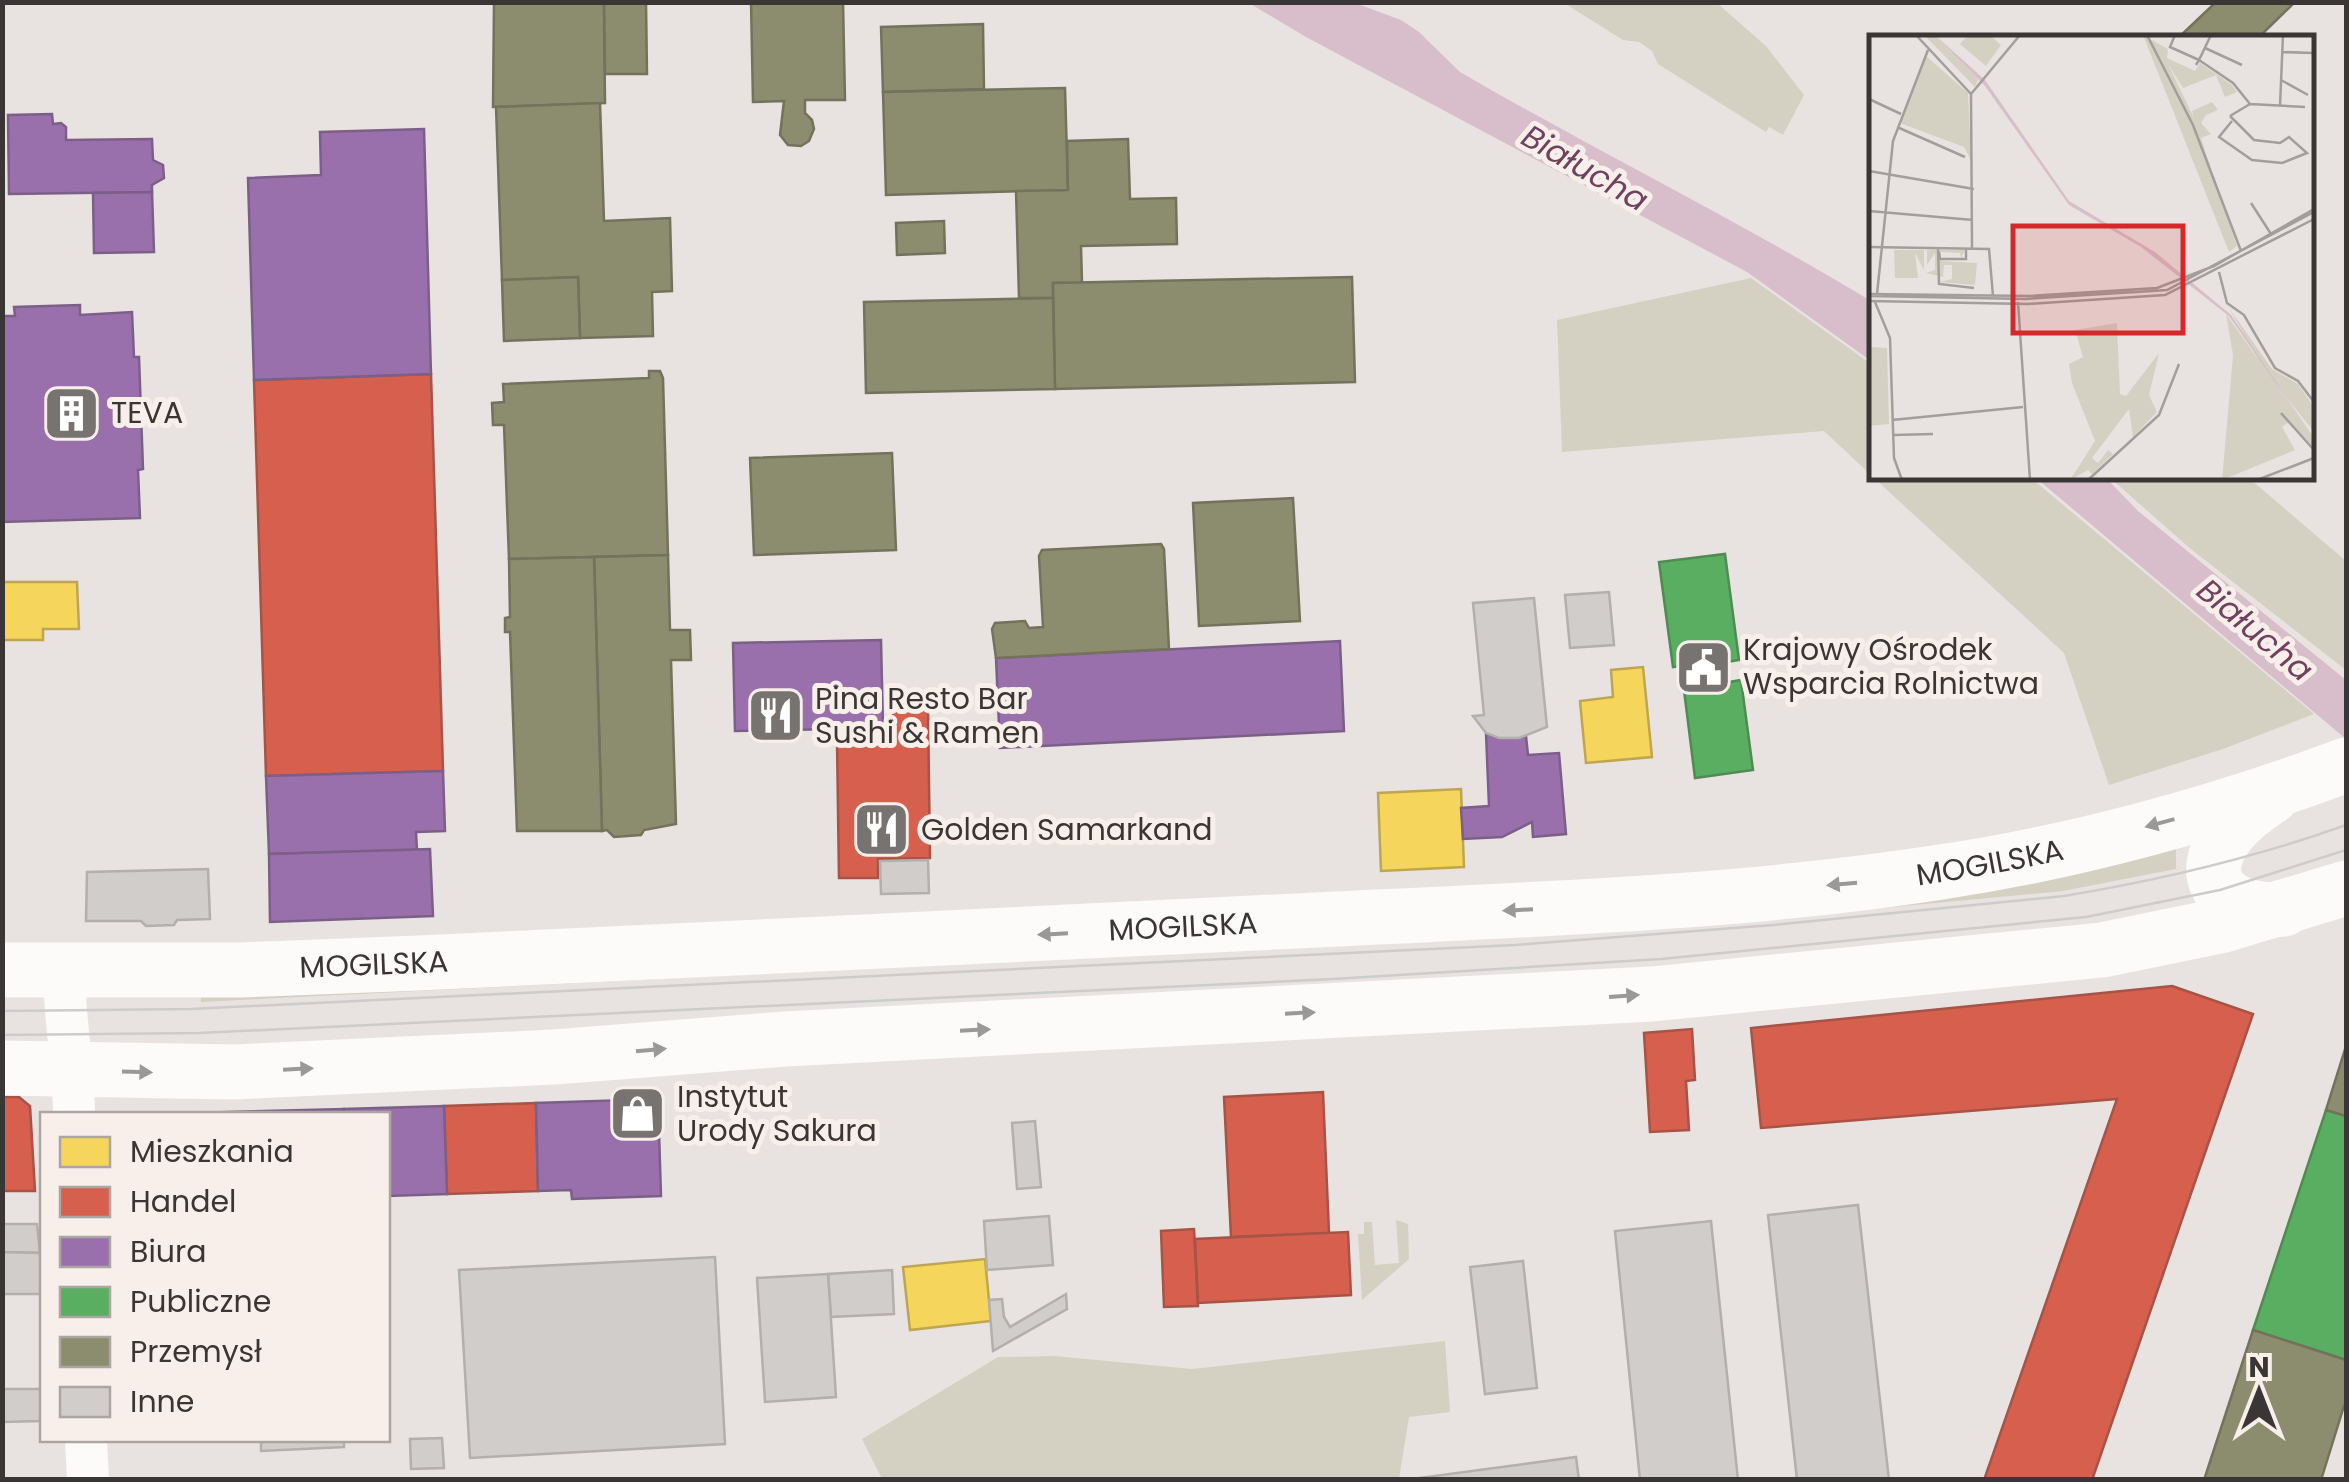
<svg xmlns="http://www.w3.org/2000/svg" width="2349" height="1482" font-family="Poppins,sans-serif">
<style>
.green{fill:#d4d1c2}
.water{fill:#d8bdca}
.homes{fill:#f6d55c;stroke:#bea550;stroke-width:2.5}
.shops{fill:#d6604d;stroke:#a75346;stroke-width:2.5}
.offices{fill:#9970ab;stroke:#7c5f88;stroke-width:2.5}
.public{fill:#5aae61;stroke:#508a54;stroke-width:2.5}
.industry{fill:#8c8c6e;stroke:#73725d;stroke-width:2.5}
.building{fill:#d0cdcb;stroke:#b2afad;stroke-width:2.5}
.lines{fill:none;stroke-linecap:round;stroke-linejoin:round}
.minor{stroke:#fcfbfa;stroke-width:42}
.secondary{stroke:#fcfbfa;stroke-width:55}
.tram{stroke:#cdcbcb;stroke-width:2.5}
.oneway{fill:#9b9898}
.labels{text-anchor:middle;stroke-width:10;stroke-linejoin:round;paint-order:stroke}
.poi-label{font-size:30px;fill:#3a3635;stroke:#f8efeb;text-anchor:start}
.street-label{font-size:30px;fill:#3a3635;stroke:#f8efeb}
.water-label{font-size:32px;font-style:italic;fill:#72415e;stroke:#f8efeb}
.inset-road{fill:none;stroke:#a29e9c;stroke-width:2.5}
.view{fill:#d62828;fill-opacity:0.15;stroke:#d62828;stroke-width:5}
.inset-edge{fill:none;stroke:#3a3635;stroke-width:5}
</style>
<rect width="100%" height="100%" fill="#e8e3e1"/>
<g class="green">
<polygon points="1564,3 1717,3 1766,46 1804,95 1783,135 1769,127 1766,132 1658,64 1652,51 1639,42 1623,40"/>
<polygon points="1751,278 1871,364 1871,475 1824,431 1562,452 1557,320"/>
<polygon points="1874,478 2031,478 2314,714 2223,749 2109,785 2064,653"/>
<polygon points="2110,478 2249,478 2346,561 2346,670 2192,550"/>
<polygon points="2176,846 2176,869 2063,891 1658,929 201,1002 200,990"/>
<polygon points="1396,1220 1408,1224 1409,1259 1362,1300 1358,1234 1364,1234 1364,1222 1372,1222 1375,1265 1399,1263"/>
<polygon points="1445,1341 1450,1412 1409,1417 1399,1479 882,1479 862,1439 998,1357 1054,1356 1192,1369"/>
</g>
<g class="water">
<path d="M1249 3H1355L1401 20 1419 32 1460 72C1596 151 1737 220 1871 301V361L1747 272 1306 37Z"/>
<polygon points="2036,478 2106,478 2138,511 2346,680 2346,739"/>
</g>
<g class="homes">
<polygon points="2,582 77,582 79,629 43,629 43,640 2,640"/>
<polygon points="1643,667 1652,757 1586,763 1580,701 1613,697 1611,670"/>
<polygon points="1461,789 1464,867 1381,871 1378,793"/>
<polygon points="985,1259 991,1321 910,1330 903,1267"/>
</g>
<g class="shops">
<polygon points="431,374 443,771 266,776 254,380"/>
<polygon points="893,707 928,707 930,858 878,859 878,878 839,878 837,741 893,740"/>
<polygon points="2172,986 2253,1014 2092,1480 1984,1480 2117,1099 1761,1128 1751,1028"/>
<polygon points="1692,1029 1695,1080 1686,1081 1689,1130 1650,1132 1644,1033"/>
<polygon points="1323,1092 1329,1233 1231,1237 1224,1097"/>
<polygon points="2,1097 19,1097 30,1106 35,1191 2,1191"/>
<polygon points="536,1103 538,1191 447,1194 444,1106"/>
<polygon points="1194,1229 1198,1306 1164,1307 1161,1231"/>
<polygon points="1348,1232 1351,1295 1198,1303 1195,1239"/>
</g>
<g class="offices">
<polygon points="52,114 53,124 61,123 66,127 66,140 152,139 153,160 163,165 164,178 152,185 152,192 9,194 8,115"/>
<polygon points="424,129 431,374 254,380 248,178 321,175 320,132"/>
<polygon points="152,192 154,252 94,253 93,193"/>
<polygon points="80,305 80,315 132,312 134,357 139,357 143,469 138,470 140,518 2,522 2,316 15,316 14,307"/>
<polygon points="881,640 883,728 735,731 733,643"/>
<polygon points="1340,641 1344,731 1000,748 996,658"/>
<polygon points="1486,733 1499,738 1526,736 1528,755 1559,753 1566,834 1533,837 1532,822 1502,837 1463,839 1461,808 1489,806"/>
<polygon points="443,771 445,831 416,832 417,850 269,854 266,776"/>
<polygon points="430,849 433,916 270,922 269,854"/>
<polygon points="658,1099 661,1196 572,1199 571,1190 538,1191 536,1103"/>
<polygon points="444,1106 447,1194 388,1196 388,1114 344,1114 344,1109"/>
<polygon points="344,1109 344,1114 154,1114"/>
</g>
<g class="public">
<polygon points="1725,554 1739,660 1727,662 1729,682 1741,680 1753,770 1695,778 1681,666 1673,667 1659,562"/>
<polygon points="2326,1110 2346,1116 2346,1360 2253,1330"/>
</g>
<g class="industry">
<polygon points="494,2 604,2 605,103 493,107"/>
<polygon points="604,2 646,2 647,74 605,74"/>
<polygon points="751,2 843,2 845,100 805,100 805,113 812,120 814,129 809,141 801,146 788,145 780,135 784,101 753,102"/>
<polygon points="2216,2 2295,2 2258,38 2178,38"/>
<polygon points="983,24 984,89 883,92 881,27"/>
<polygon points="1065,88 1068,190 886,195 883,92"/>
<polygon points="600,103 604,221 670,218 672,291 652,292 653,336 580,338 578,277 502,280 496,107"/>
<polygon points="1128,139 1130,199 1176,198 1177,244 1081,246 1082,283 1053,283 1053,298 1019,298 1016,191 1068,190 1067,141"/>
<polygon points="944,221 945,253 897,255 896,223"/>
<polygon points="578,277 580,338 504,341 502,280"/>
<polygon points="1352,277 1355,382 1055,389 1053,283"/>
<polygon points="1053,298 1055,389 866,393 864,302"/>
<polygon points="649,371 660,371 663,378 668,555 509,559 504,425 493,425 492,403 504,402 503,384 649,378"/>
<polygon points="892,453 896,550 754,555 750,458"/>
<polygon points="1293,498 1300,621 1199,626 1193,503"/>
<polygon points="1161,544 1164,549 1169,649 996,658 992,629 995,623 1025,621 1029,628 1043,627 1039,556 1042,550"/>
<polygon points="668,555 670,630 690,630 691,660 671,660 676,824 644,830 641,835 614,837 607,830 602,831 594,557"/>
<polygon points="594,557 602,831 517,831 510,632 505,632 505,618 510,617 509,559"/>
<polygon points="2346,1046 2346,1116 2326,1110"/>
<polygon points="2253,1330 2346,1360 2346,1407 2344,1406 2321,1480 2204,1480"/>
</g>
<g class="building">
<polygon points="1609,592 1614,645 1570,648 1565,595"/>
<polygon points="1534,598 1547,727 1519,738 1499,738 1486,733 1473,716 1484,715 1473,603"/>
<polygon points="928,860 929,893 881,894 880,861"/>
<polygon points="208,869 210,919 177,920 174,925 146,926 141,921 86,921 87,872"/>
<polygon points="1035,1121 1041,1187 1017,1189 1012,1123"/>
<polygon points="1858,1205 1889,1480 1797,1480 1768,1215"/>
<polygon points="1049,1216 1053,1265 987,1270 984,1221"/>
<polygon points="1711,1221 1738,1480 1640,1480 1615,1231"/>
<polygon points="2,1224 37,1224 40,1253 2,1252"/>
<polygon points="2,1252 40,1253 41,1294 2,1294"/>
<polygon points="715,1257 725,1444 470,1458 459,1270"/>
<polygon points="1523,1261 1537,1388 1485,1394 1470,1267"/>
<polygon points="892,1270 894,1314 831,1317 828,1274"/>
<polygon points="828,1274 836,1397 765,1402 757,1278"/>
<polygon points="1066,1294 1067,1309 993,1351 989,1300 1002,1299 1004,1317 1010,1327"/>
<polygon points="2,1389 42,1389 42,1421 2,1422"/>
<polygon points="442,1438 444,1468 411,1469 410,1439"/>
<polygon points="261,1440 344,1440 344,1447 261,1451"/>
<polygon points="1576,1457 1579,1480 1419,1480 1419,1478"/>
</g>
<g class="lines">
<g class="minor">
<path d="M64 970C64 1019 74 1065 74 1114"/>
<polyline points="86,1440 88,1480"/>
</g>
<g class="secondary">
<path d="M2272 796C2253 809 2233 823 2221 844 2195 892 2243 914 2284 909"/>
<path id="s1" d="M2 970H240L419 963C725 948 1031 935 1337 919 1538 909 1741 903 1941 872 2076 852 2218 813 2346 765"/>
<polyline points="2,1068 234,1072 554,1057 785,1039 1652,994 2102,950 2224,925 2346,888"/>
</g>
<g class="tram">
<path d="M2 1011 191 1009 1515 945 1773 925 2064 896C2161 880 2254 858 2346 825"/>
<polyline points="2,1035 199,1033 1333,979 1661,959 2086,917 2220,890 2346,850"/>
</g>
</g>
<defs><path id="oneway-solid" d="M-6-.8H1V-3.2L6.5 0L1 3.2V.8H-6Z" transform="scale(2.5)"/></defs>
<g class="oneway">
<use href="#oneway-solid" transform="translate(2160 823) rotate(165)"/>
<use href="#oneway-solid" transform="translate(1842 884) rotate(175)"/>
<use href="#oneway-solid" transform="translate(1518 910) rotate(177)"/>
<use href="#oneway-solid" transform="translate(1053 934) rotate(177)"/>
<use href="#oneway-solid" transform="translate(1624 996) rotate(-4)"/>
<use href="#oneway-solid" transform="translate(1300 1013) rotate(-3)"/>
<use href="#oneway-solid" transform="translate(975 1030) rotate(-3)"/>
<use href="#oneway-solid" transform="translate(651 1050) rotate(-5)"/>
<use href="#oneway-solid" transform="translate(298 1069) rotate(-3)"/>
<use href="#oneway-solid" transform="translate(137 1072) rotate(2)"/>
</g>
<defs>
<symbol id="building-square" viewBox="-11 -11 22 22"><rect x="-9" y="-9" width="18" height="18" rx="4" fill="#777371" stroke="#f8efeb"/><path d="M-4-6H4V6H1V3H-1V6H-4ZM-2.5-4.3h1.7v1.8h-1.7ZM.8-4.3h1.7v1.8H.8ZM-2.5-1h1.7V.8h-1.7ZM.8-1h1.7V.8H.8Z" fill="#fff"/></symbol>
<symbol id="civic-square" viewBox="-11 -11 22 22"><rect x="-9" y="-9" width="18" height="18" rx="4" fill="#777371" stroke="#f8efeb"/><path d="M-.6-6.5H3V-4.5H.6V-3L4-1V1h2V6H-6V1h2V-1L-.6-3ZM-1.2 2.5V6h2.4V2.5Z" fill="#fff"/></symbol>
<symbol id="restaurant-square" viewBox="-11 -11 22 22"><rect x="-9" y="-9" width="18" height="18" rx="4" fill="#777371" stroke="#f8efeb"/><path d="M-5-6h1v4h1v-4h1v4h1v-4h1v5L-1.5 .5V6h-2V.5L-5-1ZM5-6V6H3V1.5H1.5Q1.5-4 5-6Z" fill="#fff"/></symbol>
<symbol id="shop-square" viewBox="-11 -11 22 22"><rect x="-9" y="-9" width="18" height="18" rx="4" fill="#777371" stroke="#f8efeb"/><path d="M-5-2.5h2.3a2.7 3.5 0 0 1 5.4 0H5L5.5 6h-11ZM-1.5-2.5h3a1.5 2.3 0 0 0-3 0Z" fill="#fff"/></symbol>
</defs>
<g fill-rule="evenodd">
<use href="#building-square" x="40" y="382" width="63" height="63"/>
<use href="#civic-square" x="1672" y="636" width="63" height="63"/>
<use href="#restaurant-square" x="744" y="684" width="63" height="63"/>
<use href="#restaurant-square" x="850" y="798" width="63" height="63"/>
<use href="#shop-square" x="606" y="1082" width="63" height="63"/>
</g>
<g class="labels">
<g class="poi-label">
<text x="111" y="423">TEVA</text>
<text x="1743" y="660">Krajowy Ośrodek<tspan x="1743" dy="34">Wsparcia Rolnictwa</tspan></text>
<text x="815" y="709">Pina Resto Bar<tspan x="815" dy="34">Sushi &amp; Ramen</tspan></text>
<text x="921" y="840">Golden Samarkand</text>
<text x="677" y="1107">Instytut<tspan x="677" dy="34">Urody Sakura</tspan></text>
</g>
<g class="street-label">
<text dy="10" stroke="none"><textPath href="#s1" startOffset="1992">MOGILSKA</textPath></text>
<text dy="10" stroke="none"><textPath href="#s1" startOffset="1182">MOGILSKA</textPath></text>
<text dy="10" stroke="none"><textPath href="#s1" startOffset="372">MOGILSKA</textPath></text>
</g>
<g class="water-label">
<text transform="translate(1585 168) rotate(30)" y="11">Białucha</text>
<text transform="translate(2255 630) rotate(40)" y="11">Białucha</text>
</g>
</g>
<g transform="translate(1869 35)">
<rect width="445" height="445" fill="#e8e3e1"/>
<path d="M55 0H66L109 44 106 52ZM99 0H121L132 10 117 31 91 9ZM274 0 299 14 298 23 326 36 331 28 363 50 368 57 356 62 347 40 314 53 299 29 325 83 323 76 343 67 349 75 337 80 332 88 342 99 332 103 368 211 360 217ZM57 21 99 58 102 125 95 112 31 88ZM25 215H55V235L46 218 49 243H26ZM58 215H96L92 223 91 218 71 217 72 226 108 228 106 250 70 247 83 244V230H75L74 242 57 238 66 235V218L58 230ZM360 273 403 334 429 349 445 372V397L394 333ZM357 279 445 403V413L420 387 413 392 426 415 353 445 364 320ZM248 288 251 359 257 361 290 318 280 360 288 377 264 402 260 374 223 423 229 428 239 415 244 419 223 439 219 435 201 445 226 406 203 348 200 329 214 322 206 295ZM0 312 18 313 20 389 0 391Z" fill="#d4d1c2"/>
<path d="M66 0 116 45 200 166 286 217 362 280 445 403 360 281 272 212 200 170 116 51Z" fill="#d8bdca"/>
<path class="inset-road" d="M47 0 102 59M278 0 324 90 372 216M306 0 301 12 330 25 342 0M336 13 373 30M413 17 445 18M327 30 330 25 364 48 381 69M412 45 439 60M102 59 103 213M102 59 151 0M0 64 32 79M411 71 414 0M361 81 385 105 411 108 420 102 438 118 413 128 383 125 350 102 363 86M361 81 381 69 436 72M28 92 96 122M0 136 105 154M382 168 402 199M0 176 104 185M0 212 120 214 124 261M69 213 70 249 105 253M70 217 71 224H97V213M350 237 358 268 375 280 406 333 429 346 445 367M0 259 161 261 288 253 345 231 445 174M8 259 24 106 59 15M0 261 157 264 298 255 445 177M0 266 158 269 296 260 445 184M6 267 21 303 25 423 33 445M149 267 161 445M412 378 445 415M23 385 154 372M24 400 64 399M219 445 290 380 310 329M388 445 445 423"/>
<path class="view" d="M144 191H314V298H144Z"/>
<rect width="445" height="445" class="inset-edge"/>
</g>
<rect width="2349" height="1482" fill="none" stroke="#3a3635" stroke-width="10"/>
<rect x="40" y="1112" width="350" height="330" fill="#f8efeb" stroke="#aca5a2" stroke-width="2.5"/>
<rect x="60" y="1137" width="50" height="30" fill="#f6d55c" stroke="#aca5a2" stroke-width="2.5"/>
<text x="130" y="1162" font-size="30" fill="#3a3635">Mieszkania</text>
<rect x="60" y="1187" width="50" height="30" fill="#d6604d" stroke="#aca5a2" stroke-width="2.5"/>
<text x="130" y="1212" font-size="30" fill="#3a3635">Handel</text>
<rect x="60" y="1237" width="50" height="30" fill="#9970ab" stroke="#aca5a2" stroke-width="2.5"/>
<text x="130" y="1262" font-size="30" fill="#3a3635">Biura</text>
<rect x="60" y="1287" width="50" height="30" fill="#5aae61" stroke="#aca5a2" stroke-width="2.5"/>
<text x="130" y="1312" font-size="30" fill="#3a3635">Publiczne</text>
<rect x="60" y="1337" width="50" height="30" fill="#8c8c6e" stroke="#aca5a2" stroke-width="2.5"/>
<text x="130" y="1362" font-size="30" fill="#3a3635">Przemysł</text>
<rect x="60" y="1387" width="50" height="30" fill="#d0cdcb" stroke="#aca5a2" stroke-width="2.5"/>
<text x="130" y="1412" font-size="30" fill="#3a3635">Inne</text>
<g transform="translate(2259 1392)" stroke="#f8efeb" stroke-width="8" paint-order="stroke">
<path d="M0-8L18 38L0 25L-18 38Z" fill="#3a3635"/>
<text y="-15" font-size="28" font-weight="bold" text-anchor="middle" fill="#3a3635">N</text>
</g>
</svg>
